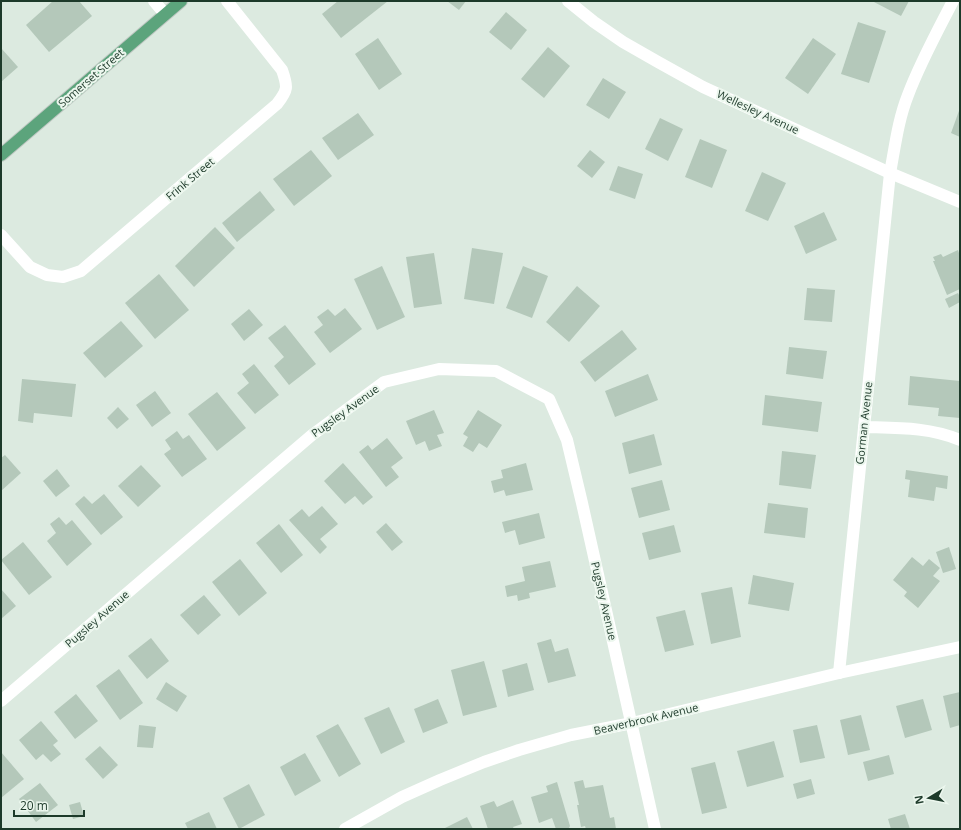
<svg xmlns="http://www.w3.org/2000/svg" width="961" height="830" font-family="'Open Sans',sans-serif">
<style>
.building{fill:#b4c8ba}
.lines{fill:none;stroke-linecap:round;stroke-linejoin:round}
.major-casing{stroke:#c0c8c3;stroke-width:14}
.minor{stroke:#fff;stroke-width:12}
.major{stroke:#5ca47c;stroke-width:12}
.labels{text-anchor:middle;stroke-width:4;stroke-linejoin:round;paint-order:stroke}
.street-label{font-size:11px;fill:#1d3a2a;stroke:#ecf7ee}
</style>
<rect width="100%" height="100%" fill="#dceae0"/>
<g class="building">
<polygon points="53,1 79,1 92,16 49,52 26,25"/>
<polygon points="338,1 388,1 341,38 322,14"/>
<polygon points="447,1 466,1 459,10"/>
<polygon points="872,1 909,1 901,16"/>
<polygon points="506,12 527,30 511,50 489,32"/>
<polygon points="858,22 886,31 869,83 841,74"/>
<polygon points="378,38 402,74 379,90 355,54"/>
<polygon points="813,38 836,54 808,94 785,78"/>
<polygon points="548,47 570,66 544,98 521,79"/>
<polygon points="1,48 18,67 1,82"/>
<polygon points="603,78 626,92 609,119 586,105"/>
<polygon points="960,108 960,137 951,133"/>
<polygon points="358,113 374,135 338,160 322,138"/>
<polygon points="660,118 683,129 668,161 645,149"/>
<polygon points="700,139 727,150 712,188 685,177"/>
<polygon points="311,150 332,176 294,206 273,179"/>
<polygon points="590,150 605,162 592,178 577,166"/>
<polygon points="618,166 643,174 635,199 609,190"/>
<polygon points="762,172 786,183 768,221 745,211"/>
<polygon points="260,191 275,210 237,242 222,223"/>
<polygon points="824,212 837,240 806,254 794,226"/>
<polygon points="215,227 235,248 194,287 175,266"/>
<polygon points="472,248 503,253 494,304 464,299"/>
<polygon points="958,250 960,256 960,289 947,295 933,261 935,261 933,257 941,254 943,257"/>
<polygon points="434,253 442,304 414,308 406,257"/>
<polygon points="382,266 405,317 377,330 354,279"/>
<polygon points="523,266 548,276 532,318 506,308"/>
<polygon points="159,274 189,310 155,339 125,303"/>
<polygon points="577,286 600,306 569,342 546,322"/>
<polygon points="807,288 835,290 832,322 804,320"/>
<polygon points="958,293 960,297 960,302 949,308 945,299"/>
<polygon points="345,308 362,329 330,353 314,332 323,325 317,317 328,309 335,316"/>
<polygon points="249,309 263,325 244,341 231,324"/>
<polygon points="121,321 143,346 105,378 83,353"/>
<polygon points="285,325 316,364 289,385 274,366 284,357 268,338"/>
<polygon points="622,330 637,349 595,382 580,362"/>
<polygon points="789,347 827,351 823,379 786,374"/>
<polygon points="254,364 279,395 255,414 237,393 249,383 242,374"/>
<polygon points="648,374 658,400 615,417 605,391"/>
<polygon points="910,376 960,381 959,391 960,391 960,418 938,416 939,408 908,405"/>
<polygon points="22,379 76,384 72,417 34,413 33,423 18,421"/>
<polygon points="155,391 171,413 152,427 136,405"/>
<polygon points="217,392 246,428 217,451 188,414"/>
<polygon points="765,395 822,402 818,432 762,425"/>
<polygon points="118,407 129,419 117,429 107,418"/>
<polygon points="434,410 444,433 437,435 442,446 429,451 425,441 416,445 406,421"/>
<polygon points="478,410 502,425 487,448 479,443 473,452 463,446 468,437 463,434"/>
<polygon points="177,431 183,439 189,435 207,459 182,477 164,454 171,449 165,440"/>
<polygon points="654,434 662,465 629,474 622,443"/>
<polygon points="387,438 403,458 391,467 399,477 386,487 359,452 368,445 372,450"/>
<polygon points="782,451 816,455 811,489 779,485"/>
<polygon points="5,455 21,473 1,491 1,458"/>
<polygon points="343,463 373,497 363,505 355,496 345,504 324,481"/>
<polygon points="526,463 533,490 506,496 504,490 494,493 491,481 503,478 501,470"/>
<polygon points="141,465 161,486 138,507 118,486"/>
<polygon points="57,469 70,486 56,497 43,481"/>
<polygon points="906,470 948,476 947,489 936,487 934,501 908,497 910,480 905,479"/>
<polygon points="662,480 670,510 639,518 631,488"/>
<polygon points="104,494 123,517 101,535 75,504 84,496 92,504"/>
<polygon points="768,503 808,508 805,538 764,533"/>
<polygon points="322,506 338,524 320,539 327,547 320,554 289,520 302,509 309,517"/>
<polygon points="539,513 545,538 519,545 515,530 505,533 502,522"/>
<polygon points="59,517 66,525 72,520 92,544 67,566 47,541 56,533 50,524"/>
<polygon points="386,523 403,542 392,551 376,532"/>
<polygon points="279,524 303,555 281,573 256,543"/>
<polygon points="674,525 681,552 649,560 642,533"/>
<polygon points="23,542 52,577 29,595 1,560"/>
<polygon points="949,547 956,569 943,573 936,552"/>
<polygon points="912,557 923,566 929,559 940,568 933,576 940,581 918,608 904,596 907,592 893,580"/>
<polygon points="240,559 267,593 239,616 212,582"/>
<polygon points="550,561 556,587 529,593 530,598 518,601 517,595 507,597 505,586 525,581 522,567"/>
<polygon points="753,575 794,583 789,611 748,604"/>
<polygon points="732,587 741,637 711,644 701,593"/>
<polygon points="1,589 16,606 1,619"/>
<polygon points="204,595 221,615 198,635 180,615"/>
<polygon points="685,610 694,645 665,652 656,617"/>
<polygon points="151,638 169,661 147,679 128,656"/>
<polygon points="551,639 555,652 568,648 576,676 548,683 537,643"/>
<polygon points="484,661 497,707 463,716 451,670"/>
<polygon points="527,663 534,690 508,697 502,670"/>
<polygon points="119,669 143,703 120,720 96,686"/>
<polygon points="166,682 187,696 177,712 156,699"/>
<polygon points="960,692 960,725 950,728 943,696"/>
<polygon points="76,694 98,721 75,739 54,712"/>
<polygon points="438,699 448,723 423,733 414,709"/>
<polygon points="923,699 932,730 905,738 896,706"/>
<polygon points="389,707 405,742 381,754 364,718"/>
<polygon points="861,715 870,750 848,755 840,720"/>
<polygon points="41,721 58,741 53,745 61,754 51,762 43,754 36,760 19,740"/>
<polygon points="338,724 361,764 339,777 316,736"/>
<polygon points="139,725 156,727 153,748 137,747"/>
<polygon points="817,725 825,758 800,763 793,730"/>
<polygon points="774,741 784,777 747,787 737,751"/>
<polygon points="100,746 118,765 103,779 85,759"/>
<polygon points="1,752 24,779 1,798"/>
<polygon points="305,753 321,781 295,796 280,767"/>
<polygon points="889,755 894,774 868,781 863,762"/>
<polygon points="715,762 727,808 702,814 691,768"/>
<polygon points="811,779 815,794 797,799 793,784"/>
<polygon points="583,780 585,788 603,785 610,818 614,817 616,829 586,829 585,826 581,827 577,805 579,805 574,782"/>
<polygon points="557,782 570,826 569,828 567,829 556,829 552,818 539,823 531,797 548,792 546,786"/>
<polygon points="40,783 58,805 36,822 19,799"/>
<polygon points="249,784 265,815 239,829 223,798"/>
<polygon points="513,800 522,824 513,827 514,829 488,829 480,806 494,801 497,807"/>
<polygon points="80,802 84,816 73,819 69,805"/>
<polygon points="209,812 217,829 188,829 185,823"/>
<polygon points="905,814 910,829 891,829 888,819"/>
<polygon points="467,817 473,829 443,829"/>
</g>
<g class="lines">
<defs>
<polyline id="major" points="1,155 181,1"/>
</defs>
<use href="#major" class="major-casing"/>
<g class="minor">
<polyline points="154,1 165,14"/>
<polyline points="568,1 594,22 623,42 658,62 703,87 890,173 960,202"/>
<path d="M1 235 30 267 47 275 63 277 81 271 277 104C288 90 288 87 282 70L227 1"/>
<path d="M864 427C897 428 929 427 960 440"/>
<path d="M839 673 890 173C895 147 898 120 908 95 920 63 937 32 953 1"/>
<polyline points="1,701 312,435 384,382 439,369 496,371 549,399 567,440 582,503 655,829"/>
<polyline points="345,829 402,797 440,780 484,762 519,750 571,735 632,723 839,673 960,647"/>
</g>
<use href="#major" class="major"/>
</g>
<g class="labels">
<g class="street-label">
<text transform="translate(91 78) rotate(-41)" y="4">Somerset Street</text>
<text transform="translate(758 112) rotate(25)" y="4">Wellesley Avenue</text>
<text transform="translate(190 179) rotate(-40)" y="4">Frink Street</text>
<text transform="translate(345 411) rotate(-36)" y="4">Pugsley Avenue</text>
<text transform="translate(864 423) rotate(-84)" y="4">Gorman Avenue</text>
<text transform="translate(604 601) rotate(77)" y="4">Pugsley Avenue</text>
<text transform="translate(97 619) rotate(-41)" y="4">Pugsley Avenue</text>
<text transform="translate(646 719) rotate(-13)" y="4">Beaverbrook Avenue</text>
</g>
</g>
<rect width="961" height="830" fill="none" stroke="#1d3a2a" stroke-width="4"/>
<g transform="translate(929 798) rotate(260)" stroke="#ecf7ee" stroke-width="3" paint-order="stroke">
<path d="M0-3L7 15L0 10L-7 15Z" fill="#1d3a2a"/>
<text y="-6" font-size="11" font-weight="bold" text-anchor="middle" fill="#1d3a2a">N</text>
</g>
<path d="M14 810v6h70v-6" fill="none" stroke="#1d3a2a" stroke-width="2"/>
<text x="20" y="810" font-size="12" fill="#1d3a2a" stroke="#ecf7ee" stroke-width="3" paint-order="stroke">20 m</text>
</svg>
